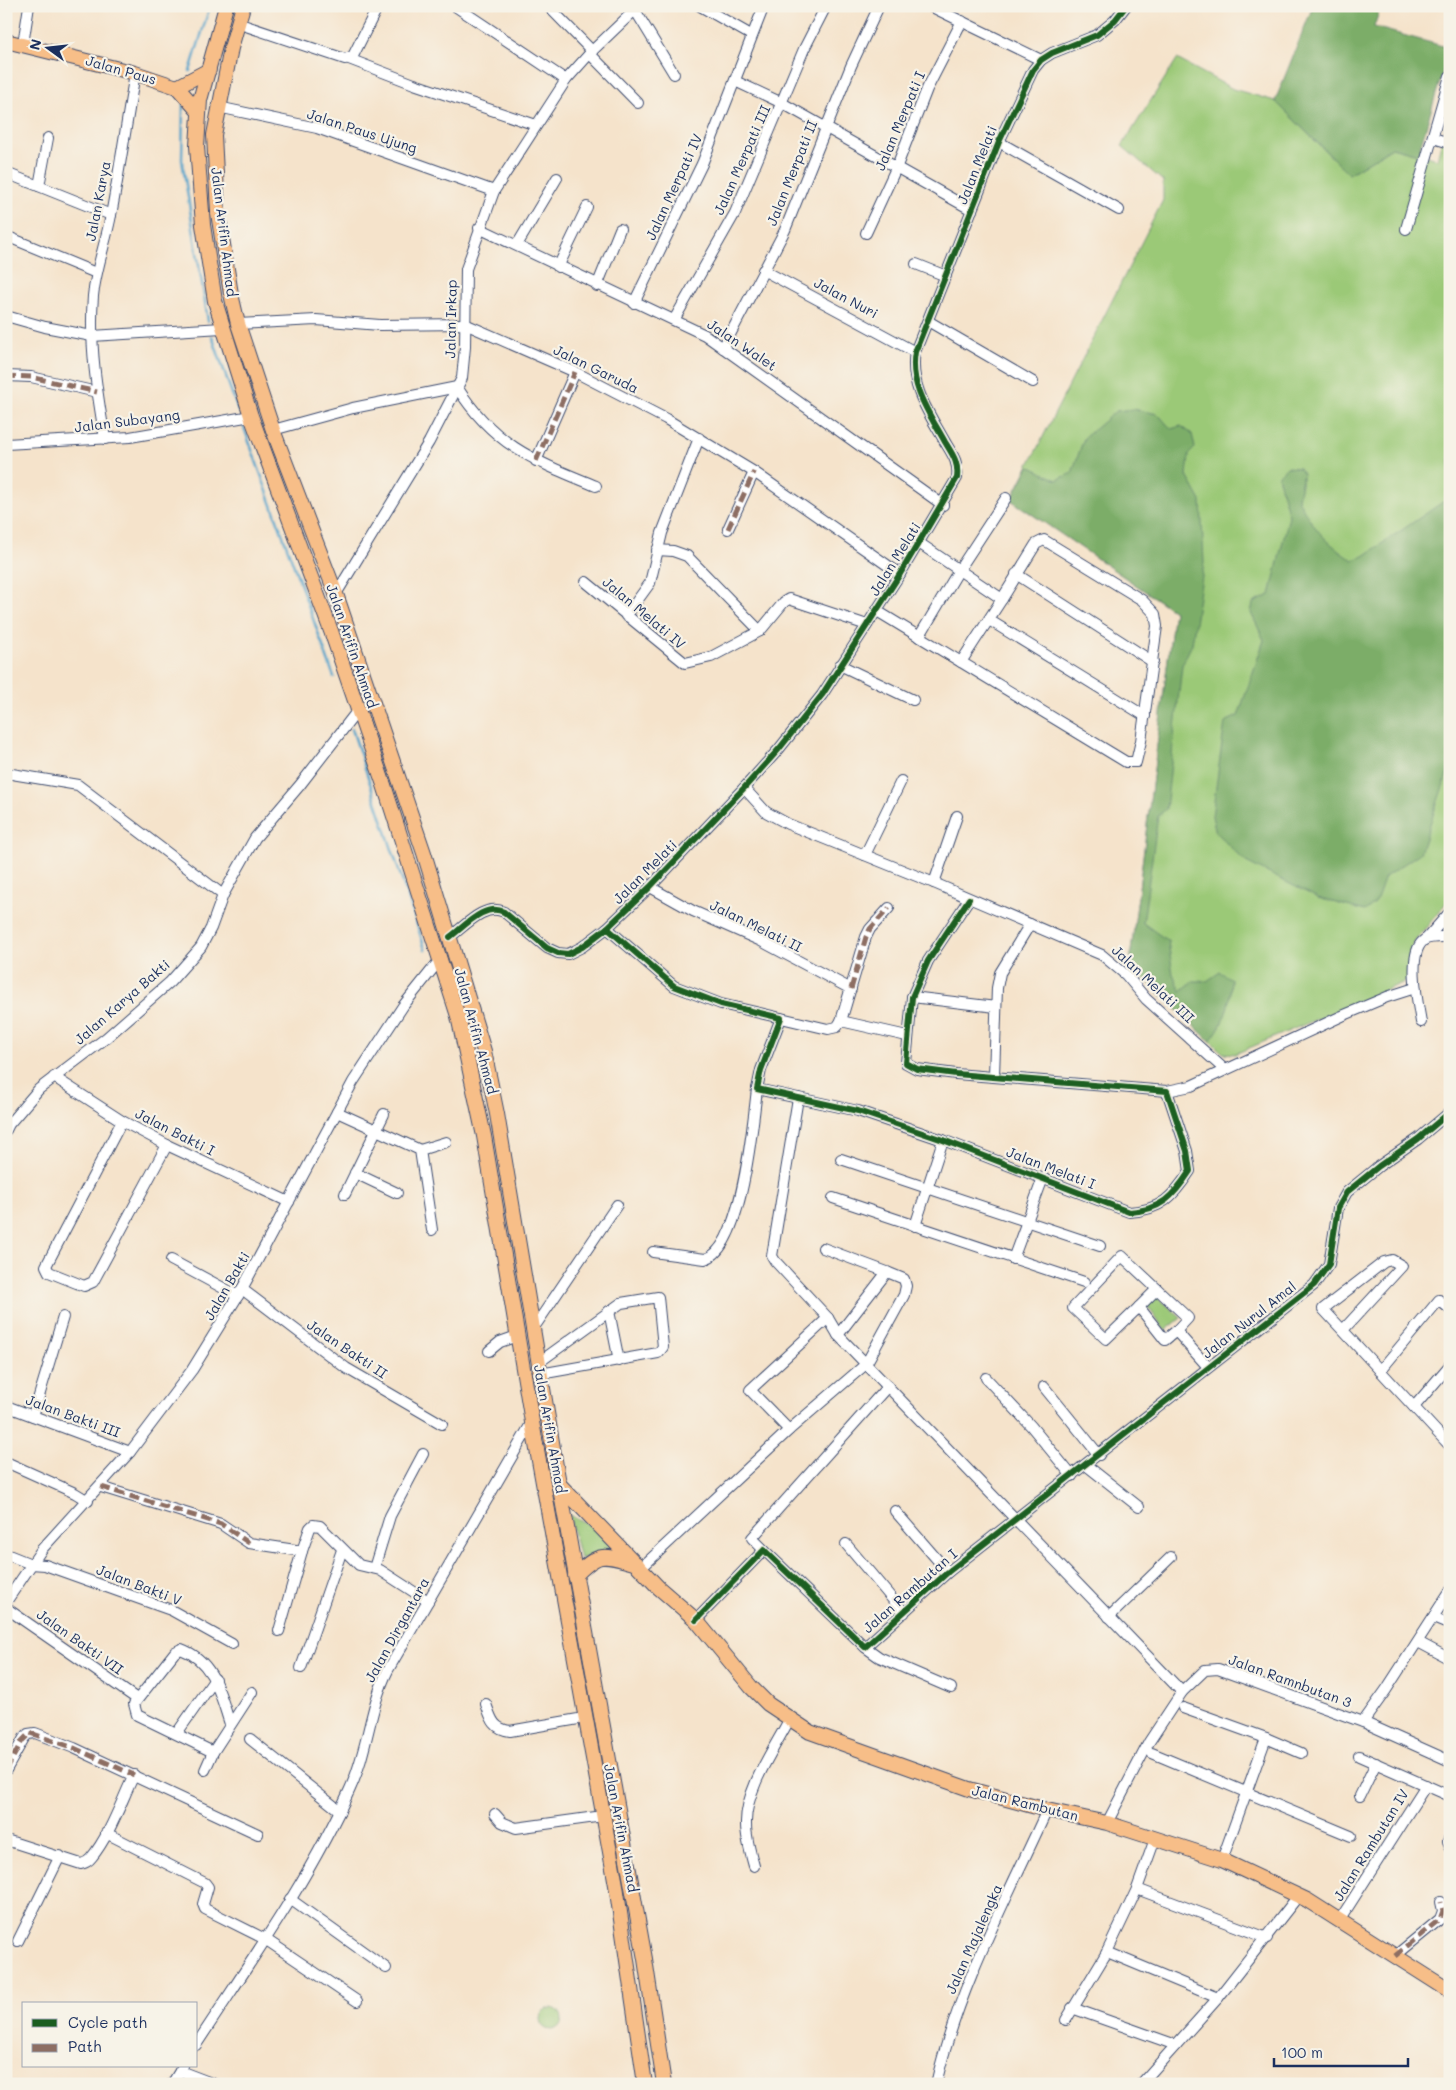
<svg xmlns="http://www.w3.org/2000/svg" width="1456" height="2090" font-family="Mali,sans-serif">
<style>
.green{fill:#9bc977;stroke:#5b7c6a}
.forest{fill:#7cad68;stroke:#4c6e63}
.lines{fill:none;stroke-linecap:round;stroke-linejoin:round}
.stream{stroke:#50a3cb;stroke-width:2.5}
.minor-casing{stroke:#3c4a6e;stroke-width:12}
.major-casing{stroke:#3c4a6e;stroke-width:16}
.minor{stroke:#fff;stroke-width:10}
.major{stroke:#f7be88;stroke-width:14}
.quiet{stroke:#8d6e63;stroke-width:5;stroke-dasharray:10 5;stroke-linecap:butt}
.cycleway-casing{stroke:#f7f3e8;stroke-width:9}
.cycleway{stroke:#1b5e20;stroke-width:6}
.labels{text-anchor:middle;stroke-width:4.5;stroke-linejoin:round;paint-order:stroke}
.street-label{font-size:14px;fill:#1b2f5e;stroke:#f7f3e8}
</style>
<rect width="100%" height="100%" fill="#f7f3e8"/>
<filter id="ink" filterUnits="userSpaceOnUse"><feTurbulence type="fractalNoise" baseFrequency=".02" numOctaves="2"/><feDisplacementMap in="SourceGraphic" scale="10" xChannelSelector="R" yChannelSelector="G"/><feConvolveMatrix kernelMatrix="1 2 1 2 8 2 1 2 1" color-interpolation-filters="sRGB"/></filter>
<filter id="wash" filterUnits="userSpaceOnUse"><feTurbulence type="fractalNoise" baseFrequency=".0096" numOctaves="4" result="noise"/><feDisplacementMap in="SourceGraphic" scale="20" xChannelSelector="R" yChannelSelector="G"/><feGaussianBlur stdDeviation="1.12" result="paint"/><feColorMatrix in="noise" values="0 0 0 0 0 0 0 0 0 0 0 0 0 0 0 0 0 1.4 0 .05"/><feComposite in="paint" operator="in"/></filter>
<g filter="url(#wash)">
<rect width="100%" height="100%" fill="#f5e3cb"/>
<g class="green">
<polygon points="1177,59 1233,89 1275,101 1349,174 1392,147 1437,159 1450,107 1450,898 1416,940 1409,953 1407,981 1235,1054 1223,1053 1131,966 1131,952 1174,611 1011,500 1163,200 1163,181 1122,146"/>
<polygon points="1156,1295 1181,1318 1165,1331 1146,1304"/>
<polygon points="569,1515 592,1526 614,1550 580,1559"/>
<circle cx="551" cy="2019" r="11"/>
</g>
<g class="forest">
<polygon points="1313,6 1381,6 1374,27 1450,48 1418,154 1392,147 1349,174 1275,101"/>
<path d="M1133 409 1158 414 1171 429 1181 426 1192 434 1195 448 1189 454 1187 476 1201 501 1204 563 1192 644 1182 665 1166 809 1158 816 1143 923 1168 941 1173 974 1181 991 1193 981H1207L1220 972 1231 979C1230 1005 1226 1021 1210 1041L1131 966V952L1174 611 1011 500 1029 466 1057 480 1072 473 1084 438 1116 411Z"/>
<path d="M1287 467 1299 468 1303 473 1298 499C1313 528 1325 542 1353 560L1364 556 1450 497V766L1420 853 1385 877 1376 902 1365 911 1318 898 1246 862 1216 833 1212 816 1225 722 1238 716 1264 640 1251 613 1253 603 1270 595 1289 516 1278 476Z"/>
</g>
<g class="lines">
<g class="stream">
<polyline points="190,71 210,6"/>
<polyline points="183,104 182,160 208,321"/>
<polyline points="212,336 238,411"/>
<polyline points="243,425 334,677"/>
<polyline points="352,729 425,949"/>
</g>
</g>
</g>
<g filter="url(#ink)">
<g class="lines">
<defs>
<g id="minor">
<polyline points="455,6 566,80"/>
<polyline points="548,6 592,51"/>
<polyline points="700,6 751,35"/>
<polyline points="930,6 1041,60"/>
<polyline points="635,10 674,74"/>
<polyline points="237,23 345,59 353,56 378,6"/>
<polyline points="23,44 29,6"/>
<polyline points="590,54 638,103"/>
<polyline points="349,59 414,84 536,125"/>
<polyline points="735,81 782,103 972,210"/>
<polyline points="218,107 317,128 494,191"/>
<polyline points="1433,138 1450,143"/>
<polyline points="999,142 1119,210"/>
<polyline points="6,173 111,215"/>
<polyline points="39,186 48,138"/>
<polyline points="479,228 705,335 943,505"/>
<polyline points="1406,229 1450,76"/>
<polyline points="866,233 897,166 927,89 962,21"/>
<polyline points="6,236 96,273"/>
<polyline points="517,245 557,178"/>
<polyline points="916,264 946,276"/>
<polyline points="558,267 587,207"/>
<polyline points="763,270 915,352"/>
<polyline points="597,286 620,229"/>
<polyline points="634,303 702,164 764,6"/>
<polyline points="6,316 45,327 92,336 222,328"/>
<polyline points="674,320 735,213 804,49 826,6"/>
<polyline points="928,321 1033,382"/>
<polyline points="238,324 316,320 380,325 465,324 575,372 666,419 754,472 900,574"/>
<polyline points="723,348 785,230 851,66 879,6"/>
<polyline points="6,376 31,377 97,392"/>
<path d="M273 430 353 408 457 387C494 446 535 461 596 486"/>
<path d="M105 439C97 392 89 344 93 296 96 268 106 242 111 215 120 168 127 120 135 73"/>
<polyline points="6,444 130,437 251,416"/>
<polyline points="536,461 575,372"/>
<polyline points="728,529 754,472"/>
<polyline points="919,543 1002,599 961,662"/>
<polyline points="657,550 673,551 687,556 760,631"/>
<polyline points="1016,574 1153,662"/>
<polyline points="586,582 685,663 711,657 760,631 784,602 789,599 867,625"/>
<polyline points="336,594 429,442 462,378 465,347 466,269 494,191 566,80 592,51 639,6"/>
<polyline points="877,611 1126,762 1136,762 1141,741 1157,626 1155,614 1142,600 1044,540 1036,544 1002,599"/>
<polyline points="626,616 650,583 662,533 699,438"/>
<polyline points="989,620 1145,716"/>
<polyline points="919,637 959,570 1006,498"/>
<polyline points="840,665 913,700"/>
<polyline points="6,773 78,785 223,895"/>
<polyline points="744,788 766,812 788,824 934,883 1102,955 1126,975 1146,999 1225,1070"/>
<polyline points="865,855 901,781"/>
<polyline points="934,883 957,816"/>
<polyline points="650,887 693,911 761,941 851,989"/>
<path d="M607 928 674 986 721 1004 781 1018 761 1070 757 1089 858 1111 943 1140 1129 1212C1161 1210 1173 1197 1190 1171L1187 1151 1167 1091 956 1074 917 1069 906 1063 912 997 928 961 969 899"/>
<path d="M450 937C464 927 485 902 504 912L547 948 558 953 568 954 582 947 607 928 650 887 744 788 779 749 822 695 900 574 957 478C959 463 953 455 945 442 929 413 909 386 915 352L999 142 1033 70 1041 60 1052 53 1097 35 1115 20 1126 6"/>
<polyline points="1427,938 1450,912"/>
<polyline points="912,997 996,1007"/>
<polyline points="781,1018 828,1029 837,1027 841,1021 866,937 870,929 889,908"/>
<polyline points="841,1021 907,1036"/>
<path d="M1421 1022C1418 1004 1407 955 1423 941 1428 936 1442 937 1450 937"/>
<polyline points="994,1076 997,988 1000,973 1030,924"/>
<polyline points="54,1077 122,1121 167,1145 289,1202"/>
<polyline points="1167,1091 1191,1086 1342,1016 1387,997 1415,988"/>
<polyline points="798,1098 772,1256 775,1261 828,1318 838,1335 866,1364 1182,1692"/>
<polyline points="337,1112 420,1150 432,1230"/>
<polyline points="122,1121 46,1266 49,1272 84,1286 93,1282 167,1145"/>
<polyline points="6,1130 9,1124 39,1089 106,1038 170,982 201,947 211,928 223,895 255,838 300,785 358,710"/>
<polyline points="420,1150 446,1142"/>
<polyline points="841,1159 1100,1246"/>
<polyline points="355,1173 397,1193"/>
<polyline points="345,1194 384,1114"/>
<polyline points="833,1198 1084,1282"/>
<polyline points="915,1226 943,1140"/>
<polyline points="823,1248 887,1272"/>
<path d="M653 1252 705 1259C742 1250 753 1122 757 1089"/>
<polyline points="1013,1259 1043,1178"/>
<polyline points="171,1260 238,1296"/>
<polyline points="242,1289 346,1368 442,1424"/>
<polyline points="1139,1307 1157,1289"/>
<polyline points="609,1311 619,1361"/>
<polyline points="533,1329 617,1205"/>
<polyline points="1343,1330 1402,1266 1392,1260 1384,1262 1323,1309 1450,1446"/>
<polyline points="1176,1331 1188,1318 1122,1256 1073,1308 1106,1339 1139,1307 1165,1340 1176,1331 1208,1367"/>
<polyline points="489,1351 500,1342 517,1336"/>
<polyline points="538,1363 621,1303 658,1297 663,1347 658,1353 540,1374"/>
<polyline points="1380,1371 1439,1300 1450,1309"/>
<polyline points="986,1378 1031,1426 1072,1476"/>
<polyline points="1044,1387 1099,1455"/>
<polyline points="6,1406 130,1452"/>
<polyline points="1414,1407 1450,1365"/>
<polyline points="33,1416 63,1317"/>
<polyline points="789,1430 750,1390 828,1318"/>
<polyline points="6,1462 75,1493 88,1501"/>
<polyline points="1086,1465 1139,1507"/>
<polyline points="101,1487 221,1524 249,1543 302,1551 310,1528 313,1525 320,1526 359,1565 380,1570 428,1601"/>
<polyline points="895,1511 948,1572"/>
<polyline points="846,1544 904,1613"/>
<polyline points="764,1550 752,1538 888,1386"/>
<polyline points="6,1554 31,1564 45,1565 171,1610 232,1644"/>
<polyline points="377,1568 375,1565 390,1516 423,1454"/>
<polyline points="641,1568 789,1430 866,1364 904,1295 906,1286 904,1279 887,1272 838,1335"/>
<polyline points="6,1602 42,1549 130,1452 192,1370 242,1289 353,1082 403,1006 439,961"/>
<polyline points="6,1608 137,1699"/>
<polyline points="1109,1617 1171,1557"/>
<polyline points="1433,1618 1450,1625"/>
<polyline points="696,1620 764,1550 865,1647 948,1572 1314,1285 1329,1264 1338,1208 1347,1192 1379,1166 1418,1139 1450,1112"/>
<polyline points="279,1631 302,1551"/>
<polyline points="1418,1642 1450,1659"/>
<polyline points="865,1647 879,1657 951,1688"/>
<polyline points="301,1668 342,1550"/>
<path d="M486 1704C491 1718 493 1729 510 1731L584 1718"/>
<polyline points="1183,1708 1266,1738 1222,1860"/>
<polyline points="1363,1722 1386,1690 1450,1591"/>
<polyline points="177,1733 215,1679"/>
<polyline points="1266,1738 1301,1753"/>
<polyline points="250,1739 340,1811"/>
<path d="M213 1752 137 1715 134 1704 175 1652 181 1649C214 1661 220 1694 230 1724"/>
<polyline points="1152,1753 1351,1836"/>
<polyline points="1359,1756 1450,1796"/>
<polyline points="6,1770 24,1738 28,1734 35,1733 74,1748 258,1834"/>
<polyline points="205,1770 213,1752 252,1692"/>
<polyline points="1360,1796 1376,1763"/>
<polyline points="495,1814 502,1822 516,1828 603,1816"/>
<polyline points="1107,1823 1149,1742 1182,1692 1205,1670 1218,1669 1363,1722 1450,1761"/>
<polyline points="106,1833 205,1883 208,1887 203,1904 205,1909 265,1939 357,2001"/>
<polyline points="1450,1837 1448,1841 1450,1846"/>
<path d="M6 1840 81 1864C85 1863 88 1862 91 1858 110 1835 121 1802 134 1775"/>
<path d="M754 1866C750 1852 746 1838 746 1824 745 1790 774 1749 789 1720"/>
<polyline points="1137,1889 1267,1938"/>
<polyline points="290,1899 386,1968"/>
<polyline points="1339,1921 1426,1785"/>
<polyline points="18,1941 60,1856"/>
<polyline points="1107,1952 1218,1998"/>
<polyline points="1395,1956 1440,1919 1443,1911 1441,1902"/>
<polyline points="1072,2008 1176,2045"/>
<polyline points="1066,2020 1107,1952 1137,1889 1155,1839"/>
<path d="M196 2045C250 1962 309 1880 350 1789 368 1751 369 1708 388 1670L532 1422"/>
<polyline points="180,2071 214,2084"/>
<polyline points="172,2084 183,2066"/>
<path d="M936 2084C958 1988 1006 1900 1047 1810"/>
<polyline points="1141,2084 1218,1998 1299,1895"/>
</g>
<g id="major">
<polyline points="226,6 200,100 197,146 203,225 215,301 251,416 331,631 384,785 458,1016 484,1136 532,1422 616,1885 645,2084"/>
<polyline points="243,6 231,48 214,135 218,213 231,294 238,324 273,430 336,594 424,853 484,1051 497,1114 557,1472 645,1959 664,2084"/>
<polyline points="6,41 135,73 177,87 199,112"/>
<polyline points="177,87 209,70"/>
<polyline points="559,1484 659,1588 696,1620 751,1687 768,1704 810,1732 969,1789 1047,1810 1107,1823 1222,1860 1307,1900 1450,1991"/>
<path d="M575 1576C600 1550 604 1555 637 1564"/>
</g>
</defs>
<use href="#minor" class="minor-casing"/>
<use href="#major" class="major-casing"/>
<use href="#minor" class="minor"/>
<use href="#major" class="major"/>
<g class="quiet">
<polyline points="6,376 31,377 97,392"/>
<polyline points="536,461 575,372"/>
<polyline points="728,529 754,472"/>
<polyline points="851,989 866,937 870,929 889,908"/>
<polyline points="101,1487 221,1524 249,1543"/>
<polyline points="6,1770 22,1741 30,1733 74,1748 134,1775"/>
<polyline points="1395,1956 1440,1919 1443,1911 1441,1902"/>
</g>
<defs>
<g id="cycleway">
<path d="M607 928 674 986 721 1004 781 1018 761 1070 757 1089 858 1111 943 1140 1129 1212C1161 1210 1173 1197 1190 1171L1187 1151 1167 1091 956 1074 917 1069 906 1063 912 997 928 961 969 899"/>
<path d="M450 937C464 927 485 902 504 912L547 948 558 953 568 954 582 947 607 928 650 887 744 788 779 749 822 695 900 574 957 478C959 463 953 455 945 442 929 413 909 386 915 352L999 142 1033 70 1041 60 1052 53 1097 35 1115 20 1126 6"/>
<polyline points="696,1620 764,1550 865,1647 948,1572 1314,1285 1329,1264 1338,1208 1347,1192 1379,1166 1418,1139 1450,1112"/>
</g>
</defs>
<use href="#cycleway" class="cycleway-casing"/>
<use href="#cycleway" class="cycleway"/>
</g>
</g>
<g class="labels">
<g class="street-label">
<text transform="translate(121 70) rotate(16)" y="5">Jalan Paus</text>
<text transform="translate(900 121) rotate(-67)" y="5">Jalan Merpati I</text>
<text transform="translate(362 131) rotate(18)" y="5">Jalan Paus Ujung</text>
<text transform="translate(742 160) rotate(-66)" y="5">Jalan Merpati III</text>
<text transform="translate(977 165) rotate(-68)" y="5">Jalan Melati</text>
<text transform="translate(792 173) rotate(-68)" y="5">Jalan Merpati II</text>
<text transform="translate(674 187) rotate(-65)" y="5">Jalan Merpati IV</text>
<text transform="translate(98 201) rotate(-79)" y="5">Jalan Karya</text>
<text transform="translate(224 232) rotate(83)" y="5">Jalan Arifin Ahmad</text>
<text transform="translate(846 298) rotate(28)" y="5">Jalan Nuri</text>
<text transform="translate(451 319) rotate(-89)" y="5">Jalan Irkap</text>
<text transform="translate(742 345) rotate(34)" y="5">Jalan Walet</text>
<text transform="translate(596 369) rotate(26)" y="5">Jalan Garuda</text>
<text transform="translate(127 421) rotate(-7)" y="5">Jalan Subayang</text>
<text transform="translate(895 559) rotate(-58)" y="5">Jalan Melati</text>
<text transform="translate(644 613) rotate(40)" y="5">Jalan Melati IV</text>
<text transform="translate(352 646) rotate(71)" y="5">Jalan Arifin Ahmad</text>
<text transform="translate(645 872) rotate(-45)" y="5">Jalan Melati</text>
<text transform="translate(756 926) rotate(26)" y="5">Jalan Melati II</text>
<text transform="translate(1153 984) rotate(43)" y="5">Jalan Melati III</text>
<text transform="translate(122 1002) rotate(-41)" y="5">Jalan Karya Bakti</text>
<text transform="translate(476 1031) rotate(75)" y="5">Jalan Arifin Ahmad</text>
<text transform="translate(175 1132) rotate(27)" y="5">Jalan Bakti I</text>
<text transform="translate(1051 1168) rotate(21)" y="5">Jalan Melati I</text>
<text transform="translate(227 1286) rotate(-60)" y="5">Jalan Bakti</text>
<text transform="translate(1249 1320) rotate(-38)" y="5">Jalan Nurul Amal</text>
<text transform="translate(347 1349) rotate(34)" y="5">Jalan Bakti II</text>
<text transform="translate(73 1416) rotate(20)" y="5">Jalan Bakti III</text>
<text transform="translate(550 1429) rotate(80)" y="5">Jalan Arifin Ahmad</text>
<text transform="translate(139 1585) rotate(21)" y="5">Jalan Bakti V</text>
<text transform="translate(910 1591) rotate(-41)" y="5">Jalan Rambutan I</text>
<text transform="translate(397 1630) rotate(-61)" y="5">Jalan Dirgantara</text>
<text transform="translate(80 1642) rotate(35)" y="5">Jalan Bakti VII</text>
<text transform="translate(1290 1681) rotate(20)" y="5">Jalan Ramnbutan 3</text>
<text transform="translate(1025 1803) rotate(14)" y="5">Jalan Rambutan</text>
<text transform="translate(621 1828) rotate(79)" y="5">Jalan Arifin Ahmad</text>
<text transform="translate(1371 1845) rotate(-58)" y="5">Jalan Rambutan IV</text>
<text transform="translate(974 1939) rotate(-66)" y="5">Jalan Majalengka</text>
</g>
</g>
<rect width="1456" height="2090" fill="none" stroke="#f7f3e8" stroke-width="25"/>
<rect x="22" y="2002" width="175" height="65" fill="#f7f3e8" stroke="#9fa5b1"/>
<rect x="32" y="2019" width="25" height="8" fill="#1b5e20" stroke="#9fa5b1"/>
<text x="68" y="2028" font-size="15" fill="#1b2f5e">Cycle path</text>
<rect x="32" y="2044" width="25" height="8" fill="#8d6e63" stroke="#9fa5b1"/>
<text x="68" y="2052" font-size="15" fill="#1b2f5e">Path</text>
<g transform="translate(48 48) rotate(285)" stroke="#f7f3e8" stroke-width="4" paint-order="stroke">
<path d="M0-4L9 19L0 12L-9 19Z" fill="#1b2f5e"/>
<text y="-8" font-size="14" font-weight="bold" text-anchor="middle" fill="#1b2f5e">N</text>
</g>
<path d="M1274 2058v8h134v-8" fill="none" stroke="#1b2f5e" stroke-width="2.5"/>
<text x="1281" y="2058" font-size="15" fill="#1b2f5e" stroke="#f7f3e8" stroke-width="4" paint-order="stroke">100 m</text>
</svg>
